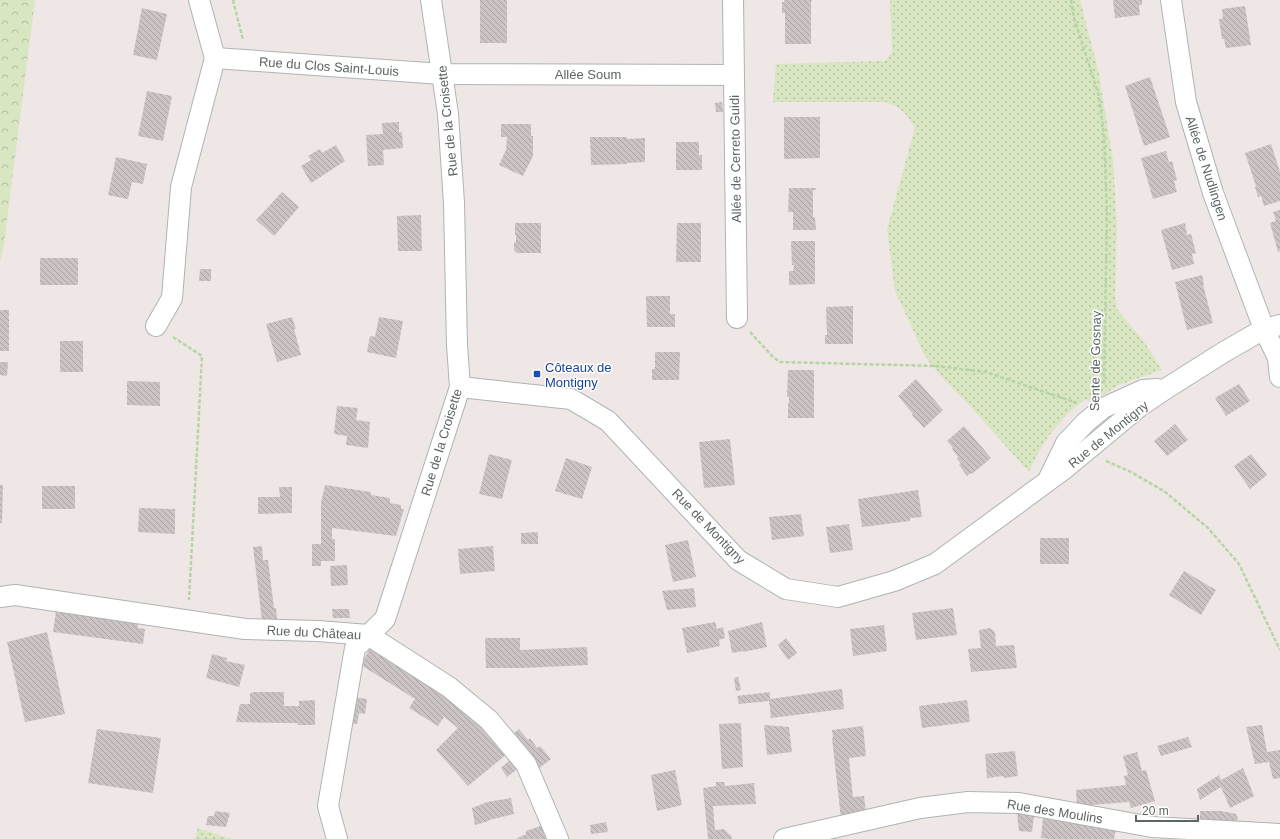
<svg xmlns="http://www.w3.org/2000/svg" width="1280" height="839" font-family="Helvetica,sans-serif">
<style>
.forest{fill:url(#forest-crowns)}
.park{fill:url(#park-dots)}
.building{fill:url(#building-back-hatch)}
.lines{fill:none;stroke-linecap:round;stroke-linejoin:round}
.street-casing{stroke:#aeb4b5;stroke-width:22}
.path{stroke:#b6d5a5;stroke-width:2.5;stroke-dasharray:4 2;stroke-linecap:butt}
.street{stroke:#fff;stroke-width:20}
.transit-dot{fill:#1a4fb4;stroke:#fff;stroke-width:1.5}
.labels{text-anchor:middle;stroke-width:3;stroke-linejoin:round;paint-order:stroke}
.street-label{font-size:13px;fill:#5d6565;stroke:#fff}
.transit-label{font-size:13px;fill:#164399;stroke:#fff;text-anchor:start}
</style>
<defs>
<pattern id="forest-crowns" width="20" height="18" patternUnits="userSpaceOnUse"><rect width="20" height="18" fill="#d9e6c2"/><path d="M2 6a3 3 0 1 1 6 0M12 15a3 3 0 1 1 6 0" fill="none" stroke="#b3bea1"/></pattern>
<pattern id="park-dots" width="8" height="8" patternUnits="userSpaceOnUse"><rect width="8" height="8" fill="#d9e6c2"/><path d="M2 2h.1M6 6h.1" fill="none" stroke="#b3bea1" stroke-width="1.8" stroke-linecap="round"/></pattern>
<pattern id="building-back-hatch" width="6" height="6" patternUnits="userSpaceOnUse"><rect width="6" height="6" fill="#ccc4c4"/><path d="M-1 5l2 2M0 0l6 6M5-1l2 2" fill="none" stroke="#a9a3a3"/></pattern>
</defs>
<rect width="100%" height="100%" fill="#efe7e5"/>
<polygon class="forest" points="0,0 35,0 4,244 0,263"/>
<g class="park">
<path d="M890 0H1080L1099 74 1113 161 1117 227 1115 296 1117 309 1145 343 1162 370 1119 385 1092 402 1085 399C1058 420 1043 441 1029 472L970 406 939 374 925 356 895 291 887 229 915 128C907 114 901 107 886 102H773L776 64 885 61 892 52Z"/>
<polygon points="198,828 231,839 195,839"/>
</g>
<g class="building">
<rect x="480" y="0" width="27" height="43"/>
<polygon points="784,0 812,0 811,2 811,44 785,44 785,13 782,13 782,2 784,2"/>
<polygon points="1113,0 1142,0 1142,5 1139,5 1140,15 1115,18"/>
<polygon points="1245,6 1251,45 1226,48 1224,39 1222,39 1219,19 1223,18 1222,9"/>
<polygon points="142,8 167,14 157,60 133,55"/>
<polygon points="1150,77 1170,137 1144,146 1125,86"/>
<polygon points="147,91 172,96 163,141 138,136"/>
<polygon points="722,102 723,112 716,112 715,103"/>
<polygon points="784,117 820,117 820,158 784,159"/>
<polygon points="399,122 399,132 402,132 403,148 383,150 384,165 368,166 366,135 383,134 382,123"/>
<polygon points="501,124 531,124 531,136 533,136 533,156 523,176 499,165 506,150 507,137 501,137"/>
<polygon points="590,137 627,137 627,139 645,138 645,162 627,163 627,164 591,165"/>
<polygon points="676,142 699,142 699,155 702,155 702,170 676,170"/>
<polygon points="1271,144 1280,172 1280,201 1264,206 1261,196 1258,197 1255,187 1256,186 1245,153"/>
<polygon points="336,145 345,161 311,183 301,166 311,160 308,156 320,149 322,153"/>
<polygon points="1166,151 1169,162 1172,161 1177,180 1174,181 1177,192 1153,199 1141,158"/>
<polygon points="116,157 147,164 143,184 132,182 128,199 108,195"/>
<polygon points="789,188 816,188 816,190 813,190 813,217 815,217 816,230 793,230 793,212 788,212"/>
<polygon points="282,192 299,207 274,236 256,220"/>
<polygon points="1280,210 1280,251 1278,252 1270,223 1276,221 1273,212"/>
<polygon points="421,215 422,251 398,251 397,216"/>
<polygon points="515,223 541,223 541,253 517,253 514,250 514,243 516,242 516,235 515,235"/>
<polygon points="677,223 701,223 701,262 676,262"/>
<polygon points="1185,223 1187,235 1191,234 1196,253 1192,254 1194,264 1172,270 1161,230"/>
<polygon points="791,241 815,241 815,284 789,285 789,271 793,271 794,265 792,265"/>
<rect x="40" y="258" width="38" height="27"/>
<polygon points="200,269 211,269 211,281 199,281"/>
<polygon points="1202,275 1204,284 1203,285 1213,323 1187,330 1175,282"/>
<polygon points="646,296 670,296 670,314 675,314 675,327 647,327"/>
<polygon points="853,306 853,344 825,344 825,335 827,335 826,307"/>
<rect x="0" y="310" width="9" height="41"/>
<polygon points="292,317 296,329 294,329 301,355 277,362 266,324"/>
<polygon points="379,317 403,321 396,358 367,352 370,336 375,337"/>
<rect x="60" y="341" width="23" height="31"/>
<polygon points="655,352 680,352 679,380 652,380 652,369 655,369"/>
<polygon points="0,362 8,362 7,376 0,375"/>
<polygon points="788,370 814,370 814,418 788,418 788,403 789,403 789,397 787,397"/>
<polygon points="916,379 943,410 924,428 912,415 913,414 898,396"/>
<polygon points="127,381 160,382 160,406 127,405"/>
<polygon points="1239,384 1250,401 1226,416 1215,398"/>
<polygon points="337,406 358,408 356,420 370,422 368,448 346,445 347,436 334,434"/>
<polygon points="1175,424 1188,440 1167,456 1154,441"/>
<polygon points="964,426 991,458 972,474 971,473 967,476 959,465 961,463 957,459 958,457 952,449 953,448 947,441"/>
<polygon points="730,439 735,485 704,488 699,442"/>
<polygon points="489,454 512,460 502,499 479,494"/>
<polygon points="1251,454 1267,475 1250,489 1234,466"/>
<polygon points="566,458 592,467 582,499 555,491"/>
<polygon points="0,485 3,485 2,523 0,523"/>
<polygon points="325,485 371,492 371,495 390,498 390,503 401,505 401,509 404,509 396,536 332,528 332,539 335,539 335,561 321,561 321,566 312,566 312,544 321,544 321,503"/>
<rect x="42" y="486" width="33" height="23"/>
<polygon points="279,487 292,487 292,513 258,514 258,497 280,497"/>
<polygon points="918,490 922,517 910,518 910,521 862,527 858,499"/>
<polygon points="139,508 175,509 175,534 138,532"/>
<polygon points="801,514 804,536 772,540 769,517"/>
<polygon points="849,524 853,550 830,553 826,527"/>
<polygon points="538,532 538,544 521,544 521,533"/>
<rect x="1040" y="538" width="29" height="26"/>
<polygon points="688,540 696,577 673,582 665,545"/>
<polygon points="262,546 263,560 268,560 274,608 276,608 277,619 262,620 253,547"/>
<polygon points="493,546 495,571 460,574 458,549"/>
<polygon points="347,565 348,585 331,586 330,566"/>
<polygon points="1184,571 1216,590 1201,615 1169,595"/>
<polygon points="694,588 696,607 667,610 662,591"/>
<polygon points="953,608 957,635 916,640 912,613"/>
<polygon points="332,609 349,609 350,618 333,618"/>
<polygon points="56,611 138,622 138,628 145,629 143,644 53,632"/>
<polygon points="715,622 717,629 723,627 725,638 719,640 720,646 687,653 682,628"/>
<polygon points="762,622 767,647 743,652 743,651 732,653 728,631"/>
<polygon points="884,625 887,651 853,656 850,629"/>
<polygon points="990,628 995,632 996,646 1014,645 1017,668 971,672 968,649 981,648 979,630"/>
<polygon points="47,632 65,714 25,722 7,642"/>
<polygon points="485,638 520,638 520,650 587,647 588,665 521,668 486,668"/>
<polygon points="786,638 797,653 788,660 778,645"/>
<polygon points="370,648 445,694 471,715 507,754 468,786 436,750 458,728 444,717 438,726 409,708 415,699 361,665"/>
<polygon points="212,654 227,658 226,661 245,665 239,687 206,678"/>
<polygon points="738,677 741,690 736,691 734,678"/>
<polygon points="842,689 844,709 771,718 769,701 739,704 737,696 770,692 770,699"/>
<polygon points="255,692 284,692 284,706 299,706 299,701 315,700 315,725 298,725 298,723 284,723 236,722 240,704 250,704 250,693"/>
<polygon points="354,697 367,699 365,714 359,713 357,724 349,724"/>
<polygon points="967,700 970,722 922,728 919,706"/>
<polygon points="741,723 743,767 722,769 719,724"/>
<polygon points="764,725 789,727 792,752 767,755"/>
<polygon points="1262,725 1267,752 1280,750 1280,778 1273,779 1269,762 1255,764 1246,727"/>
<polygon points="863,726 866,756 849,758 853,797 864,796 866,812 841,819 832,738 833,737 832,730"/>
<polygon points="97,729 161,738 153,793 88,783"/>
<polygon points="519,729 528,740 530,738 537,748 540,746 551,759 538,769 513,734"/>
<polygon points="1188,737 1192,747 1161,756 1157,746"/>
<polygon points="1015,751 1018,776 1005,778 1003,776 987,778 985,754"/>
<polygon points="1137,752 1142,771 1146,770 1155,801 1131,808 1129,802 1077,806 1076,790 1126,785 1124,776 1128,775 1123,756"/>
<polygon points="513,757 520,767 507,777 501,768"/>
<polygon points="1243,768 1254,796 1230,808 1221,787 1200,800 1197,789 1219,775 1221,780"/>
<polygon points="675,770 682,805 657,811 651,775"/>
<polygon points="716,782 724,782 725,786 754,783 756,804 713,806 715,830 724,829 732,837 732,839 708,839 703,788 716,786"/>
<polygon points="511,798 514,814 489,820 489,821 475,825 472,808 487,802"/>
<polygon points="215,811 230,813 226,827 206,825 208,816 214,816"/>
<polygon points="1200,811 1221,811 1236,814 1238,819 1235,822 1200,821"/>
<polygon points="1017,813 1034,816 1032,832 1019,831"/>
<polygon points="1043,817 1116,829 1114,839 1049,839 1041,838"/>
<polygon points="606,822 608,832 591,834 590,825"/>
<polygon points="543,825 547,839 516,839 526,834 526,831"/>
</g>
<g class="lines">
<defs>
<g id="street">
<polyline points="733,0 737,318"/>
<polyline points="1171,0 1186,102 1213,193 1264,329 1278,358 1280,377"/>
<polyline points="215,58 442,74 733,75"/>
<polyline points="156,326 172,298 181,187 215,58 199,0"/>
<polyline points="460,387 571,399 608,421 738,560 786,589 838,597 894,581 935,564 1063,470 1139,407 1167,388 1224,352 1264,329 1280,325"/>
<polyline points="1049,478 1066,443 1086,422 1103,408 1143,390 1157,389"/>
<polyline points="0,597 15,595 245,629 318,631 368,635 449,687 489,720 526,764 558,839"/>
<polyline points="337,839 328,806 355,648 385,619 460,387 457,345 454,203 448,114 431,0"/>
<polyline points="784,839 920,808 968,802 1019,803 1152,827 1280,834"/>
</g>
</defs>
<use href="#street" class="street-casing"/>
<g class="path">
<polyline points="233,0 243,40"/>
<polyline points="1071,0 1074,18 1099,96 1104,136 1107,214 1104,385"/>
<polyline points="750,332 773,357 780,362 936,366 986,372 1077,403"/>
<polyline points="173,337 202,356 189,600"/>
<polyline points="1106,461 1129,471 1164,491 1208,528 1239,564 1280,650"/>
</g>
<use href="#street" class="street"/>
</g>
<rect class="transit-dot" x="533" y="370" width="8" height="8" rx="2"/>
<g class="labels">
<g class="street-label">
<text transform="translate(329 66) rotate(4)" y="5">Rue du Clos Saint-Louis</text>
<text x="588" y="79">Allée Soum</text>
<text transform="translate(447 121) rotate(-96)" y="5">Rue de la Croisette</text>
<text transform="translate(735 159) rotate(-91)" y="5">Allée de Cerreto Guidi</text>
<text transform="translate(1207 168) rotate(72)" y="5">Allée de Nudlingen</text>
<text transform="translate(1095 361) rotate(-89)" y="5">Sente de Gosnay</text>
<text transform="translate(1108 434) rotate(-39)" y="5">Rue de Montigny</text>
<text transform="translate(441 442) rotate(-73)" y="5">Rue de la Croisette</text>
<text transform="translate(709 526) rotate(46)" y="5">Rue de Montigny</text>
<text transform="translate(314 632) rotate(3)" y="5">Rue du Château</text>
<text transform="translate(1055 811) rotate(9)" y="5">Rue des Moulins</text>
</g>
<g class="transit-label">
<text x="545" y="372">Côteaux de<tspan x="545" dy="15">Montigny</tspan></text>
</g>
</g>
<path d="M1136 815v6h62v-6" fill="none" stroke="#5d6565" stroke-width="2"/>
<text x="1142" y="815" font-size="12" fill="#5d6565" stroke="#ffffff" stroke-width="3" paint-order="stroke">20 m</text>
</svg>
